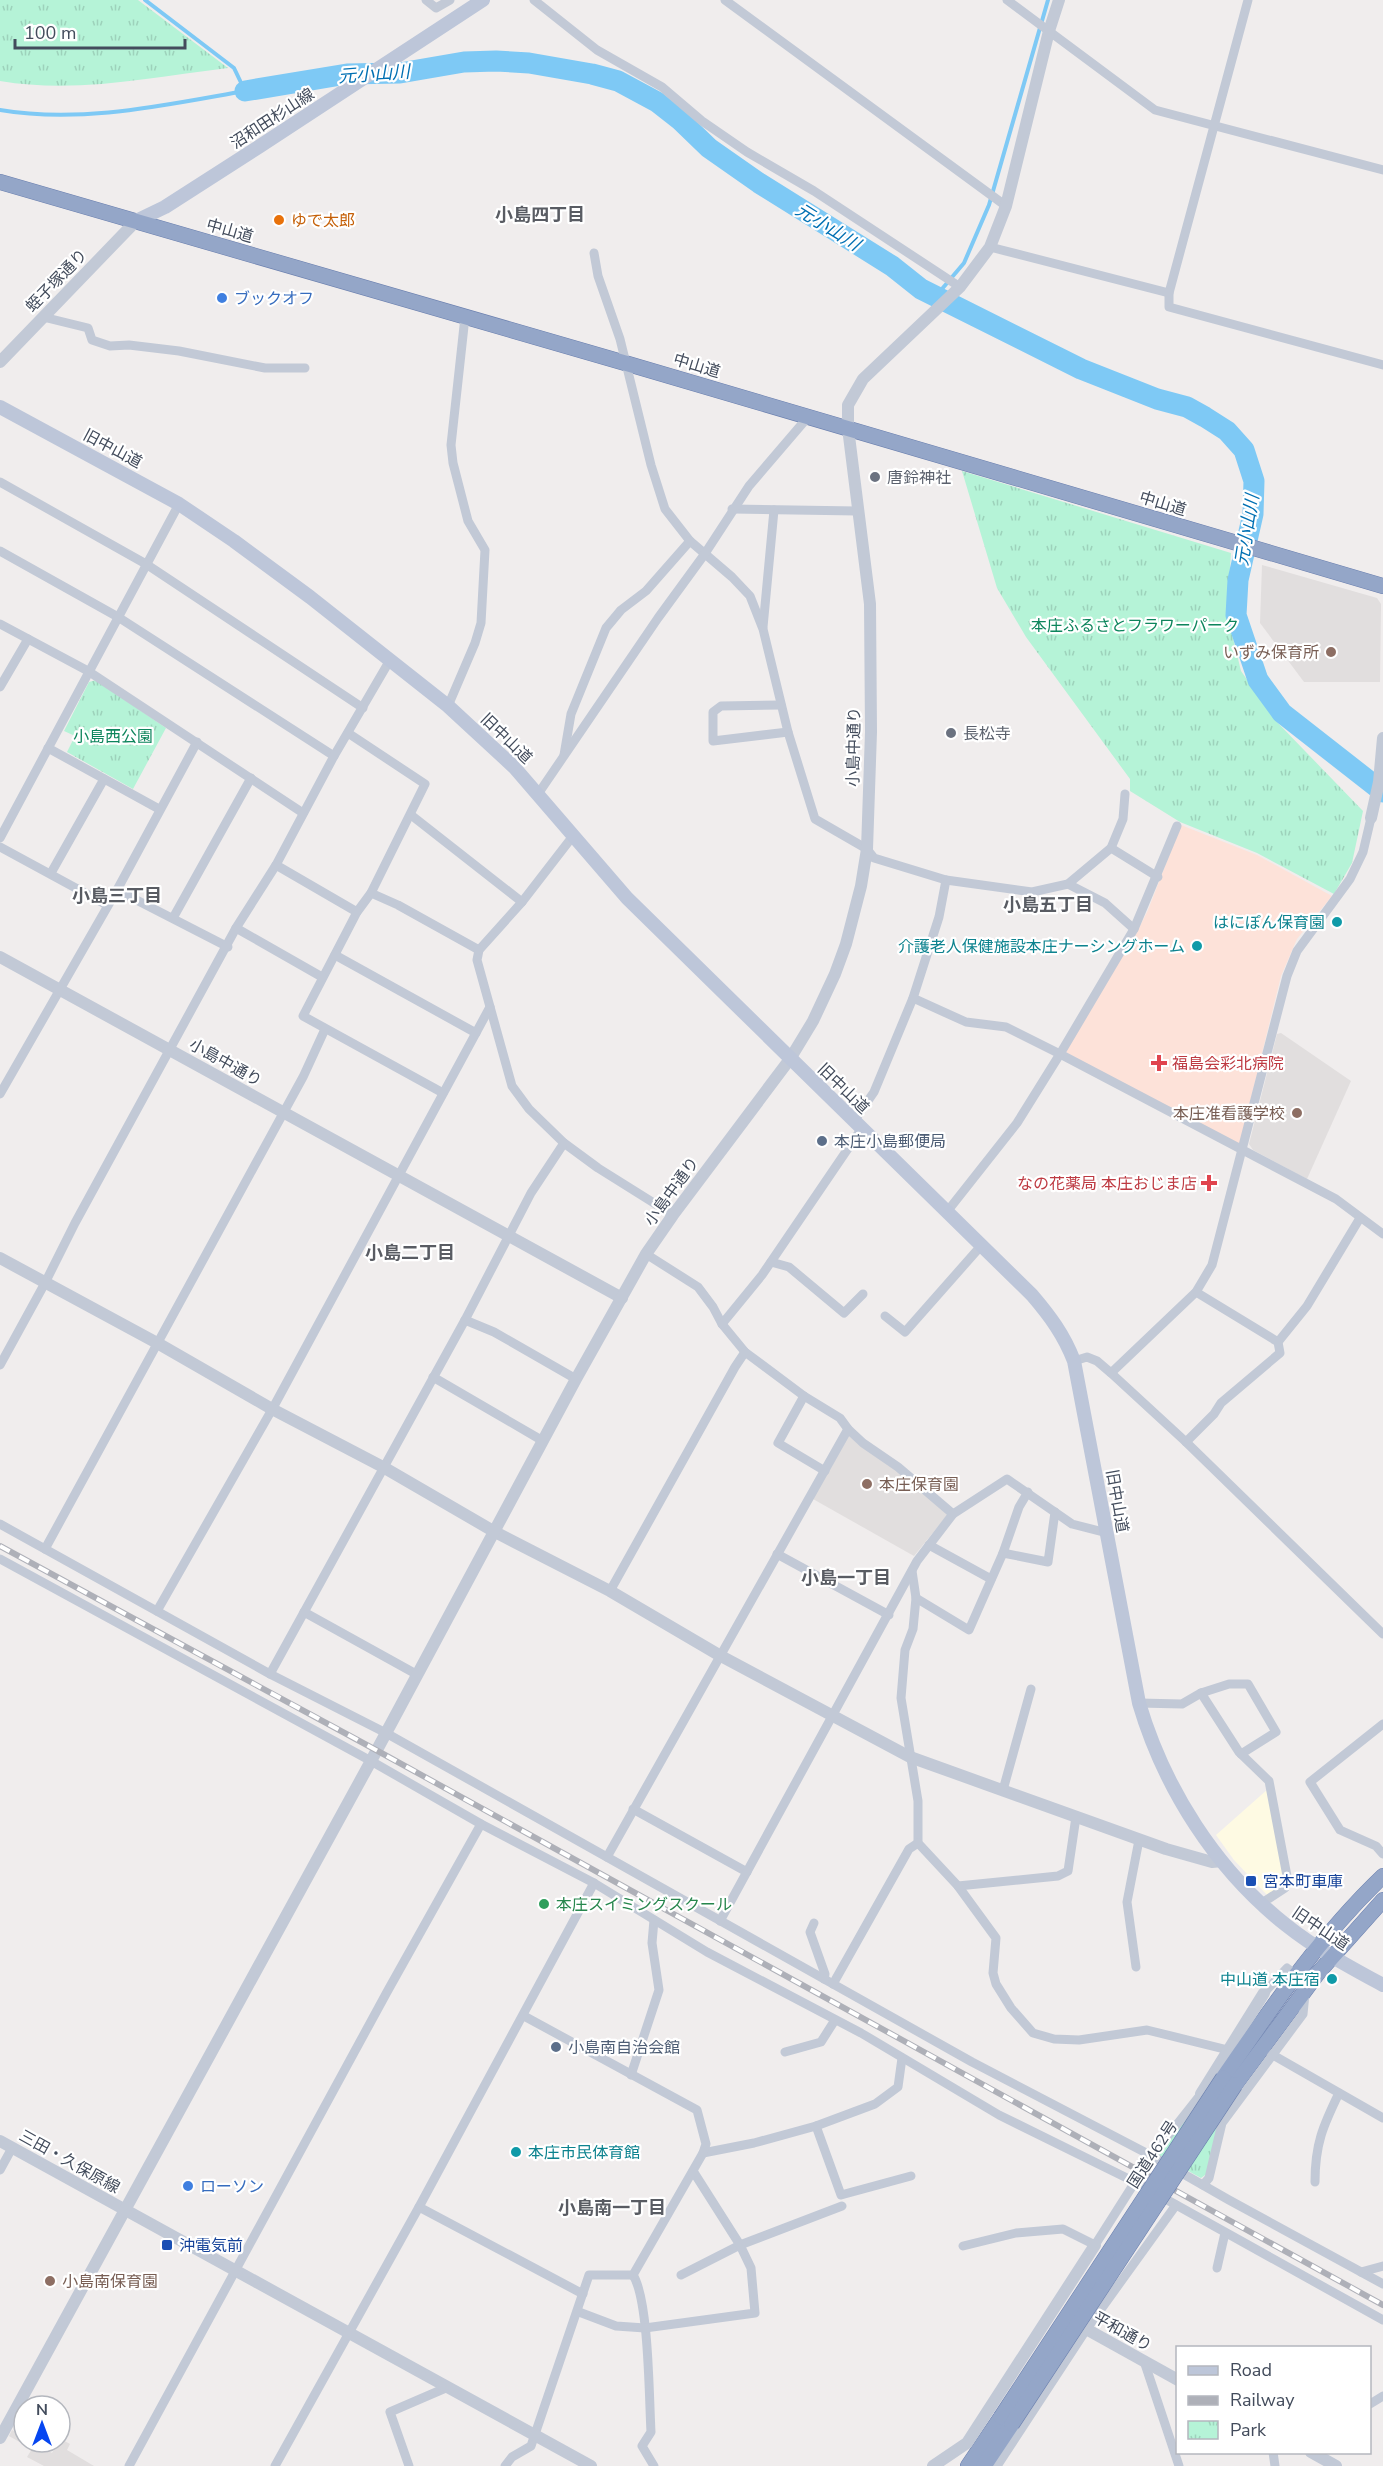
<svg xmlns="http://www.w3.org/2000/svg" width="1383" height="2466" font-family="'Nunito Sans','Noto Sans JP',sans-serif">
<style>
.commercial{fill:#fefae3}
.education{fill:#e1dede}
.medical{fill:#fde2d9}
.park{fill:url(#park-tufts)}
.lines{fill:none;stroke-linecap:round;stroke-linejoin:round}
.stream{stroke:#7ec9f5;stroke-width:4}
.river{stroke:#7ec9f5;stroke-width:21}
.trunk-casing{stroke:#6a7fae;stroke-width:16}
.minor{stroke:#c2c9d6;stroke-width:9}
.tertiary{stroke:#c2c9d6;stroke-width:12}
.secondary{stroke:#bdc6d9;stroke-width:14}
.trunk{stroke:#94a6c8;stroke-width:15}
.rail-casing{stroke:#aeb0b8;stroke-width:6}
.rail{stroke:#fff;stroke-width:4;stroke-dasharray:11;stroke-linecap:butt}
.trunk-bridge-casing{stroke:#6a7fae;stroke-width:16;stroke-linecap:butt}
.trunk-bridge{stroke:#94a6c8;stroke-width:15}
.food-dot{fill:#e8710a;stroke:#fff;stroke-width:2}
.shop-dot{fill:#3f7fe0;stroke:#fff;stroke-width:2}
.worship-dot{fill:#6b7280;stroke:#fff;stroke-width:2}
.education-dot{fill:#8d6e63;stroke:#fff;stroke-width:2}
.culture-dot{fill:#0f9aa8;stroke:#fff;stroke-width:2}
.health-dot{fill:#e0444e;stroke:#fff;stroke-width:2}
.service-dot{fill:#5c6f8a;stroke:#fff;stroke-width:2}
.transit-dot{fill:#1a4fb4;stroke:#fff;stroke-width:2}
.leisure-dot{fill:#2e9e5b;stroke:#fff;stroke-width:2}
.labels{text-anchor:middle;stroke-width:4.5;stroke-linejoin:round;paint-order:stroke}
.street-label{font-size:16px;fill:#434c5c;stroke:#fff}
.food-label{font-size:16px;fill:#c56008;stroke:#fff;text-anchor:start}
.shop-label{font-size:16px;fill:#366cbe;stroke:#fff;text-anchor:start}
.worship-label{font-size:16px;fill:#5b616d;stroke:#fff;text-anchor:start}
.park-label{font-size:16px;fill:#0d855c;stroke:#fff}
.education-label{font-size:16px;fill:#785e54;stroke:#fff;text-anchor:end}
.culture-label{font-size:16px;fill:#0d838f;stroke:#fff;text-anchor:end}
.health-label{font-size:16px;fill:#be3a42;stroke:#fff;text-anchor:start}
.service-label{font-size:16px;fill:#4e5e75;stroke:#fff;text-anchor:start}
.transit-label{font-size:16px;fill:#164399;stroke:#fff;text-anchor:start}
.leisure-label{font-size:16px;fill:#27864d;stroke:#fff;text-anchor:start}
.water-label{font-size:18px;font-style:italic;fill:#0070b3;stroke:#fff}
.neighbourhood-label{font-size:18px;font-weight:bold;fill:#595c63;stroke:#fff}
</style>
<defs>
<pattern id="park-tufts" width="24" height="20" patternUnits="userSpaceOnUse" patternTransform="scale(1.5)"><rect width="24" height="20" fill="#b5f3d7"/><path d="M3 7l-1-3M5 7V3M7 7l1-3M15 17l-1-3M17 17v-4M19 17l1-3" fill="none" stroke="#9dd2bb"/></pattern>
</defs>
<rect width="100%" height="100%" fill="#f0eded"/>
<polygon class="commercial" points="1268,1789 1282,1847 1282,1882 1268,1896 1234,1860 1216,1835"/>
<g class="education">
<polygon points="1262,565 1377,598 1381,604 1380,682 1304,682 1260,623"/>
<polygon points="1281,1033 1351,1081 1307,1179 1253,1150 1249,1144 1277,1034"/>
<polygon points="852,1435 949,1513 914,1556 813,1499 847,1436"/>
<polygon points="12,2430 24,2437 24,2442 33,2442 52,2453 61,2439 70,2444 67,2450 94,2466 44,2466 27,2457 32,2449 9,2436"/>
</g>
<polygon class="medical" points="1181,825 1257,855 1332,896 1297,939 1281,976 1240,1143 1236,1145 1067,1053 1065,1049 1134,938 1148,910"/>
<g class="park">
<path d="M0 0H138L228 68C153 77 76 94 0 81Z"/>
<polygon points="962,471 1231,553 1229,582 1231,630 1241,671 1276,721 1363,811 1352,863 1334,894 1257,853 1180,822 1130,791 1130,779 1026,637 997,588"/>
<polygon points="96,680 166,728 133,789 67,752 75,736 64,731 89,682"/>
<polygon points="1235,2097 1208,2173 1201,2178 1159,2155 1191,2109"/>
</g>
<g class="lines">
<g class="stream">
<path d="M0 110C81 124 165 105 245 91L234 68 145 0"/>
<polyline points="936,296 964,263 989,205 1048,0"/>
</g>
<polyline class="river" points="245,91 347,74 400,73 464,62 496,61 529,63 592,74 618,81 657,102 680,120 709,148 759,183 892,266 921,289 1081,369 1157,399 1187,407 1205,417 1227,431 1244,450 1254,481 1253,514 1238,580 1236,615 1258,680 1282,713 1383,792"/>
<defs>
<g id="trunk">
<polyline points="0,182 625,363 1383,586"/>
<path d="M1223 2078C1272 2007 1320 1936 1383 1876"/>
<polyline points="1235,2085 1318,1973 1383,1900"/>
<polyline points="968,2466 1001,2417"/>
<polyline points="984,2466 1012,2424"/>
</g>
</defs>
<use href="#trunk" class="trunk-casing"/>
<g class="minor">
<polyline points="426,0 436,8 450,0"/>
<polyline points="534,0 597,50 662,87 702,121 747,152 814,191 960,287"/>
<polyline points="725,0 1006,206"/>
<polyline points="1007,0 1155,110 1383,170"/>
<polyline points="1248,0 1169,293 1169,307 1383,365"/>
<polyline points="990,247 1169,293"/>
<polyline points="594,253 598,276 620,339 651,465 665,509 690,541 732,577 750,596 763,629 788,732 815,819 867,849 874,858 946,880 1032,892 1068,884 1111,848 1123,819 1125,794"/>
<polyline points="43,317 88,328 92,340 110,346 129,345 179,351 265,368 305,368"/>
<polyline points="0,482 146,564 363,708"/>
<polyline points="732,509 857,511"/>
<polyline points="0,551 118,617 334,756"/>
<polyline points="0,624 88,671 303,813"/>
<polyline points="763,627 774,510"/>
<polyline points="0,687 28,639"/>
<polyline points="781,705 721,706 713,712 713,741 788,732"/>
<polyline points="448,706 475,643 481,623 485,550 468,521 453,463 451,445 465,317"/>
<polyline points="348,733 425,784 371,893 357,912 303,1016 443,1093"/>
<polyline points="48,748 159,809"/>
<polyline points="564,755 571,714 606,628 621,610 646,591 690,541"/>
<polyline points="538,794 658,618 704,555 749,486 808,417"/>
<polyline points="411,815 522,902"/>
<polyline points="573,836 522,902 479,950 477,960 512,1086 529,1109 564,1143 598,1168 673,1215"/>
<polyline points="0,838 179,504"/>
<polyline points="0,847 107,905"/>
<polyline points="1111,848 1158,877"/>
<polyline points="276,865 357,912"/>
<polyline points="51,873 104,779"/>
<polyline points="1068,884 1105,903 1134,929"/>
<polyline points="117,890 228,947"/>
<polyline points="371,893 398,905 479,950"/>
<polyline points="173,918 251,778"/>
<polyline points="236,928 322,977"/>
<polyline points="335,955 476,1033"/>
<polyline points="913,998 966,1022 1006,1027 1060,1054 1336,1199 1383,1234"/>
<polyline points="0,1094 117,890 197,742"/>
<polyline points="854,1121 874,1092 913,998 939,917 946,880"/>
<polyline points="946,1213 1017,1123 1060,1054 1134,929 1177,826"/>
<polyline points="646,1254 698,1287 713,1307 722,1324 745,1352 804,1396 840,1418 848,1429 863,1443 898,1467 953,1514"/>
<polyline points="771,1262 789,1267 844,1313 863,1294"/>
<polyline points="885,1316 905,1332 980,1247"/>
<polyline points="465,1320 494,1332 576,1379"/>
<polyline points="722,1324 762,1275 862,1128"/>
<polyline points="1278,1342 1307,1306 1360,1218"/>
<polyline points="1074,1361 1087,1357 1097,1361 1111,1373 1186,1442 1383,1634"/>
<polyline points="0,1365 45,1283 75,1223 236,928 276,865 334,756 390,660"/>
<polyline points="1111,1373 1196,1292 1212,1265 1287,976 1297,951 1350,879 1363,852 1371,818"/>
<polyline points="433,1377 543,1441"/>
<polyline points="804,1396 778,1443 825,1471"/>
<polyline points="1186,1442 1214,1414 1221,1403 1280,1353 1278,1342 1196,1292"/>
<polyline points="0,1524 270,1674 386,1733 972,2062 1152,2156 1229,2200 1383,2284"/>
<polyline points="929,1545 991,1579"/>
<polyline points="45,1549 303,1077 325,1029"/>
<polyline points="1003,1553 1048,1562 1055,1512"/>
<polyline points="777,1554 889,1615"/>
<polyline points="0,1559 371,1761 481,1824 594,1883 707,1952 861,2033 999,2115 1135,2182 1383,2320"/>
<polyline points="912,1571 916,1598 913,1629 905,1650 901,1698 918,1801 918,1843 958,1886 996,1938 993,1973 996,1984 1011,2008 1033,2033 1054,2039 1079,2040 1147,2030 1228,2050"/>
<polyline points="610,1591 735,1367 745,1352"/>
<polyline points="916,1598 969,1630 1003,1553 1019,1507 1028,1492"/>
<polyline points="157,1611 274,1406 490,1007"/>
<polyline points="304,1612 416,1674"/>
<polyline points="270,1674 465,1320 531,1193 564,1143"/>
<polyline points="1201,1693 1229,1684 1248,1684 1276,1732 1241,1754"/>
<polyline points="1139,1703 1182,1704 1201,1693 1239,1752 1269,1781 1287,1876 1285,1888 1262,1903"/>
<polyline points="1383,1724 1310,1782 1340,1830 1376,1846 1383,1854"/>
<polyline points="1003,1790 1031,1689"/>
<polyline points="633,1809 747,1872"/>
<polyline points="607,1857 848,1429"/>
<polyline points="958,1886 1058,1876 1068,1871 1076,1817"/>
<polyline points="720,1921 917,1561 953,1514 1007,1479 1072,1524 1107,1533"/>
<polyline points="814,1923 810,1932 825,1974 824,1979"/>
<polyline points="1136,1967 1127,1902 1139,1840"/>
<polyline points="833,1984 909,1849 918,1843"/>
<polyline points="1264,1993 1287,1968 1295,1974"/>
<polyline points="785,2052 821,2042 835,2020"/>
<polyline points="1271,2054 1383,2118"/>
<polyline points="631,2075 659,1990 652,1943 654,1920"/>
<polyline points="816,2126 841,2195 911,2176"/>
<polyline points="703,2153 754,2143 816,2126 875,2104 898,2087 902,2058"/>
<polyline points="1152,2156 1201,2094"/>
<polyline points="0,2170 12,2148"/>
<path d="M1315 2182C1315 2144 1323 2126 1339 2093"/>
<polyline points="1203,2185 1209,2178 1222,2123 1303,2014 1305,1994"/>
<polyline points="419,2207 583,2294"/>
<polyline points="963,2246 1016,2233 1063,2229 1095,2245 1135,2182"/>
<polyline points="1217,2268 1225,2233"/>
<polyline points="1361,2272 1383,2266"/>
<path d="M633 2275C649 2300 649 2398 651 2432L642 2446 654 2466"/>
<polyline points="681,2275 740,2245 842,2206"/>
<polyline points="579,2312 616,2326 645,2328 755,2313 751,2268 740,2245 693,2171"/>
<polyline points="1144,2361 1179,2466"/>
<polyline points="1370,2404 1383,2396"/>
<polyline points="1273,2452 1275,2466"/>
<polyline points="129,2466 387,1992 481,1824"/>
<polyline points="275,2466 419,2207 594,1883"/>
<polyline points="409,2466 390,2412 448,2387"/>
<polyline points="505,2466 512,2457 531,2446 589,2275 633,2275 703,2153 706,2144 697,2110 524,2016"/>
<polyline points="997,2466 1086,2330 1176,2205"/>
</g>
<g class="tertiary">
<polyline points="0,362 136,221"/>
<polyline points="1371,818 1379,782 1383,738"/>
<polyline points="0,957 622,1298"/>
<polyline points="0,1258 159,1344 272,1409 383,1467 495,1532 610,1591 719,1655 910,1757 1166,1849 1212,1862 1222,1861"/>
<polyline points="1201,2094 1264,1993"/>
<polyline points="0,2141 591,2466"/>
<polyline points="1070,2320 1178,2380"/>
<polyline points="0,2438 371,1761 576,1379 646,1254 673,1215 790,1059 813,1021 835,974 846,944 861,886 867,849 871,732 870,604 848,428 848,405 863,379 960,287 990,247 1006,206 1049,31 1059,0"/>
<polyline points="1311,2452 1336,2466"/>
<polyline points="933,2466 967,2443 1095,2245"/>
</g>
<g class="secondary">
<polyline points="136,221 165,207 260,146 483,0"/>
<path d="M0 407 179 504 234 541 310 597 448 706 514 767 627 898 1032 1295C1050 1316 1064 1335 1074 1361L1139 1703C1164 1788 1216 1870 1286 1925 1316 1949 1350 1967 1383 1985"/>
</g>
<use href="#trunk" class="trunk"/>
<defs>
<polyline id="rail" points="0,1546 376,1750 1383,2305"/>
</defs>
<use href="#rail" class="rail-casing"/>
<use href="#rail" class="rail"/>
<defs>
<g id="trunk-bridge">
<polyline points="1001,2417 1223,2078"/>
<polyline points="1012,2424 1235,2085"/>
</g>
</defs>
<use href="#trunk-bridge" class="trunk-bridge-casing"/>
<use href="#trunk-bridge" class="trunk-bridge"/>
</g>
<circle class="food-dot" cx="279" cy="220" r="6"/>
<g class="shop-dot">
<circle cx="222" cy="298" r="6"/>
<circle cx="188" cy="2186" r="6"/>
</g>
<g class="worship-dot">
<circle cx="875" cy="477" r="6"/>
<circle cx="951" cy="733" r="6"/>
</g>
<g class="education-dot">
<circle cx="1331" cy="652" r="6"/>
<circle cx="1297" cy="1113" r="6"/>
<circle cx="867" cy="1484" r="6"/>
<circle cx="50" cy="2281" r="6"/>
</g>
<g class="culture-dot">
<circle cx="1337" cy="922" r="6"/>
<circle cx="1197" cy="946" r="6"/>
<circle cx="1332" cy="1979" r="6"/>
<circle cx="516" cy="2152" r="6"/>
</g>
<g class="health-dot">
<path d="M1156 1054h6v6h6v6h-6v6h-6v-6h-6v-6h6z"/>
<path d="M1206 1174h6v6h6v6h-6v6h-6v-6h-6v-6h6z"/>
</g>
<g class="service-dot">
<circle cx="822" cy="1141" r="6"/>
<circle cx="556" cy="2047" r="6"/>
</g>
<g class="transit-dot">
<rect x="1245" y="1875" width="12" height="12" rx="3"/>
<rect x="161" y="2239" width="12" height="12" rx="3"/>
</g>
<circle class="leisure-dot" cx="544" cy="1904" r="6"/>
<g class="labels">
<g class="street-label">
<text transform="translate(272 118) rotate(-33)" y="6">沼和田杉山線</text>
<text transform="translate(230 230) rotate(16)" y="6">中山道</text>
<text transform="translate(56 280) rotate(-46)" y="6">蛭子塚通り</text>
<text transform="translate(697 365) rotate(17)" y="6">中山道</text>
<text transform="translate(113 448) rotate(28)" y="6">旧中山道</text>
<text transform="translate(1163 503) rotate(17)" y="6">中山道</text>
<text transform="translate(507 738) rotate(44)" y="6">旧中山道</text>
<text transform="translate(853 747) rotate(-89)" y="6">小島中通り</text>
<text transform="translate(226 1062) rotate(29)" y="6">小島中通り</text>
<text transform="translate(844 1088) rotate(44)" y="6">旧中山道</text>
<text transform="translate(671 1191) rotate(-54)" y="6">小島中通り</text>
<text transform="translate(1118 1501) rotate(80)" y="6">旧中山道</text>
<text transform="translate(1321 1928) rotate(34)" y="6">旧中山道</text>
<text transform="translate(1152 2154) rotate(-57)" y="6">国道462号</text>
<text transform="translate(70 2161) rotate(29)" y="6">三田・久保原線</text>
<text transform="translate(1123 2331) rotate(29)" y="6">平和通り</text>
</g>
<g class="food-label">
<text x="291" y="226">ゆで太郎</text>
</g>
<g class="shop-label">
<text x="234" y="304">ブックオフ</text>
<text x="200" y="2192">ローソン</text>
</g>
<g class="worship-label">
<text x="887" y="483">唐鈴神社</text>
<text x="963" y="739">長松寺</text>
</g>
<g class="park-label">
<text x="1135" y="631">本庄ふるさとフラワーパーク</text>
<text x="113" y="742">小島西公園</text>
</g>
<g class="education-label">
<text x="1319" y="658">いずみ保育所</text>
<text x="1285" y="1119">本庄准看護学校</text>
<text x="879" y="1490" text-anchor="start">本庄保育園</text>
<text x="62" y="2287" text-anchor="start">小島南保育園</text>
</g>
<g class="culture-label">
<text x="1325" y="928">はにぽん保育園</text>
<text x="1185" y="952">介護老人保健施設本庄ナーシングホーム</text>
<text x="1320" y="1985">中山道 本庄宿</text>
<text x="528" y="2158" text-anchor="start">本庄市民体育館</text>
</g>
<g class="health-label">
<text x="1172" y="1069">福島会彩北病院</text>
<text x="1197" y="1189" text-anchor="end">なの花薬局 本庄おじま店</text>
</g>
<g class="service-label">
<text x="834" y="1147">本庄小島郵便局</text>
<text x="568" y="2053">小島南自治会館</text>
</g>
<g class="transit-label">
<text x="1263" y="1887">宮本町車庫</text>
<text x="179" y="2251">沖電気前</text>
</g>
<g class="leisure-label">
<text x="556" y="1910">本庄スイミングスクール</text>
</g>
<g class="water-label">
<text transform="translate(374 74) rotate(-4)" y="6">元小山川</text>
<text transform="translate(828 227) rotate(32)" y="6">元小山川</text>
<text transform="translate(1247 530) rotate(-81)" y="6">元小山川</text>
</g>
<g class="neighbourhood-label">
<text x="540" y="221">小島四丁目</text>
<text x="117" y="902">小島三丁目</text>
<text x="1048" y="911">小島五丁目</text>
<text x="410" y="1259">小島二丁目</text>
<text x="846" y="1584">小島一丁目</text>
<text x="612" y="2214">小島南一丁目</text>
</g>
</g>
<rect x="1176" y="2346" width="195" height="108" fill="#ffffff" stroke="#b4b7be" stroke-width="1.5"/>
<rect x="1188" y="2366" width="30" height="9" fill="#bdc6d9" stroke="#b4b7be" stroke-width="1.5"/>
<text x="1230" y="2376" font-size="18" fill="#434c5c">Road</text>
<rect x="1188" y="2396" width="30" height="9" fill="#aeb0b8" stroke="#b4b7be" stroke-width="1.5"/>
<text x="1230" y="2406" font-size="18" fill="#434c5c">Railway</text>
<rect x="1188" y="2421" width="30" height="18" fill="url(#park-tufts)" stroke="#b4b7be" stroke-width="1.5"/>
<text x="1230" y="2436" font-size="18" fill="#434c5c">Park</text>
<g transform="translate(42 2424)"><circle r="28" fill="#ffffff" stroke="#b4b7be" stroke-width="1.5"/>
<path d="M0-4.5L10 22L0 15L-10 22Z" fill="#0646f1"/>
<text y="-9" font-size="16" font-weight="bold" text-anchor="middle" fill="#434c5c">N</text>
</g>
<path d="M15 39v9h170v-9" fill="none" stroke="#434c5c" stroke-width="3"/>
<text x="24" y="39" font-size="18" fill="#434c5c" stroke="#ffffff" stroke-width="4.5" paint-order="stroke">100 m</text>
</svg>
